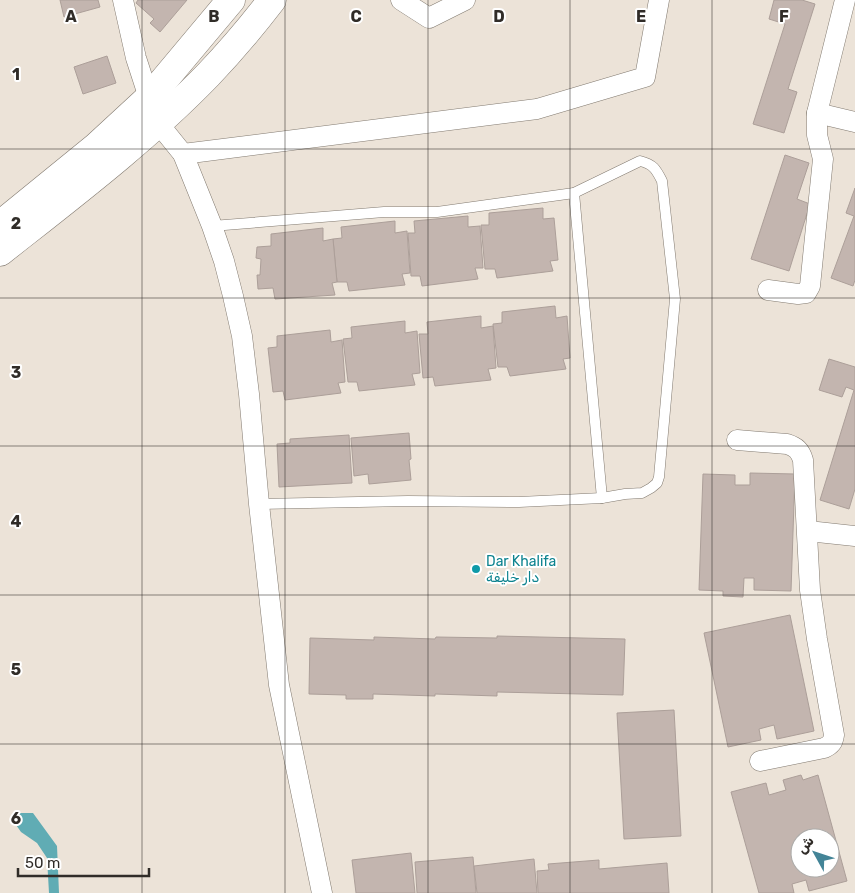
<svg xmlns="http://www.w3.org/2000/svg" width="855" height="893" font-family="Rubik,Vazirmatn,sans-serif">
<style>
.water{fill:#60acb4}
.building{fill:#c3b5af;stroke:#ac9f99;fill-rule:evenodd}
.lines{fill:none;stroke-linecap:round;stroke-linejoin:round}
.lane-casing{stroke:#827a70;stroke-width:11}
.street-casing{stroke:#827a70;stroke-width:21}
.secondary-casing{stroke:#827a70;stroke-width:29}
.lane{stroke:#fff;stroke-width:10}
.street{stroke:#fff;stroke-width:20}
.secondary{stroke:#fff;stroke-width:28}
.grid{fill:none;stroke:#302c28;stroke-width:1;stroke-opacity:0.55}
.culture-dot{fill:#0f9aa8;stroke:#fff;stroke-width:2}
.labels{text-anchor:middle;stroke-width:4;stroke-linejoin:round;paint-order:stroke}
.culture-label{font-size:14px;fill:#0d838f;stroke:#fff;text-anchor:start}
.grid-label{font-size:16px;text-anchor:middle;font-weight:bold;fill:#302c28;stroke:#fff;stroke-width:4;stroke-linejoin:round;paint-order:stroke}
</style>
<rect width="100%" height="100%" fill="#ece3d8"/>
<polygon class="water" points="20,813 33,813 57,846 59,893 49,893 47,858 37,843 21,832 14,822"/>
<g class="building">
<polygon points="60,0 98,0 100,7 64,17"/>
<polygon points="138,0 187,0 160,32 150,23 154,19 136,3"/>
<polygon points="774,0 802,0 815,4 788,89 797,92 784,133 753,124 785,24 769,19"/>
<polygon points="107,56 116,83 83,94 74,67"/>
<polygon points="785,155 809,163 797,199 810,204 789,271 751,259"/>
<polygon points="855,188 855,280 853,286 831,278 854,216 846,213"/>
<polygon points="543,208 543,219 554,218 558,260 550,261 553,271 497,278 495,269 485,269 481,225 489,225 489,213"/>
<polygon points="468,216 468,227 480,226 483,268 475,268 478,279 422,286 420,276 411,276 408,233 415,233 414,221"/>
<polygon points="395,221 395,233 407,231 410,273 402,274 405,285 349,291 347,282 337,282 333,239 342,238 341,227"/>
<polygon points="323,228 323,241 333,239 337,282 332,283 335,295 275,299 273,288 258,289 257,275 260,275 261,259 256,258 257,247 271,246 271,234"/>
<polygon points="555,306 556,318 567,316 570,358 563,359 566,369 510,376 507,367 498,367 493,324 502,323 502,312"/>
<polygon points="481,316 481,328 493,326 496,368 488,369 491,380 435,386 433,377 423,378 419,334 428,334 427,322"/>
<polygon points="405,321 405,333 417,331 420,373 412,374 415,385 359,391 357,382 348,382 343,339 352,338 351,327"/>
<polygon points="330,330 331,342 342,340 345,382 338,383 341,393 285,400 283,391 273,392 268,348 277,347 277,336"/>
<polygon points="829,359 855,367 855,489 849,509 820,500 854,390 846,387 842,397 819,390"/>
<polygon points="409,433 411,459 409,460 411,480 369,484 368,474 354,476 351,438"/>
<polygon points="349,435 352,483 279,487 277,444 290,443 290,439"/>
<polygon points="750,473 795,474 791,591 754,590 754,578 744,578 743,597 723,596 723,591 699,590 703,474 735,475 735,485 750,485"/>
<polygon points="790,615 814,731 777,739 774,725 759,729 761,740 728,747 704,633"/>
<polygon points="497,636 625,639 623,695 497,692 497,696 435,694 435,696 373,694 373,699 346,699 346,695 309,694 310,638 374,640 374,637 435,639 436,637 497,638"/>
<polygon points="674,710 681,836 624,839 617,713"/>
<path d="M801 775 803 780 818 775 847 881 809 891 806 880 792 884 794 893H759L731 792 766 783 769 795 786 790 783 780ZM800 838H830V868H800Z"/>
<polygon points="411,853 415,893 356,893 352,860"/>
<polygon points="473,857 476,893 417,893 415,862"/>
<polygon points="534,859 537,893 477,893 474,866"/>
<polygon points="599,860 599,869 667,863 669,893 538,893 537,871 549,870 548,864"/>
</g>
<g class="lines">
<defs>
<g id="lane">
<polyline points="574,193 602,498"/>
<path d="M212 226 384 212H437L574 193 640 161C653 164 656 169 662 181L675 299 659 477 657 483 651 488 642 493 625 494 602 498 519 502 408 501 259 504"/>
</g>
<g id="street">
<polyline points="123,0 136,58 149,98 158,123 183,154 212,226 224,261 233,296 242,336 249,394 259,504 279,685 322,893"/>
<polyline points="401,0 429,18 465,0"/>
<polyline points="817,113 855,122"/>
<polyline points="183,154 537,109 645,77 659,0"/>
<polyline points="768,290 798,294 806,293 810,286 823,159 817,135 817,113 845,0"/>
<path d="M737 440 787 444C796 447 800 450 803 460L810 590 817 639 834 735C833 742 831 745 824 748L760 761"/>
<polyline points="808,531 855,536"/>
</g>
<g id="secondary">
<polyline points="0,225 97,146 149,98 231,0"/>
<path d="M0 252C71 196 145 140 208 75 231 51 252 26 272 0"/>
</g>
</defs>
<use href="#lane" class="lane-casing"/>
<use href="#street" class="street-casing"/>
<use href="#secondary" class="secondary-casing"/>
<use href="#lane" class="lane"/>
<use href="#street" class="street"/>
<use href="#secondary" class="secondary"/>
</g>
<path class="grid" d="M142 0V893M285 0V893M428 0V893M570 0V893M712 0V893M0 149H855M0 298H855M0 446H855M0 595H855M0 744H855"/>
<circle class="culture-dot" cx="476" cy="569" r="5"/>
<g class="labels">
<g class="culture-label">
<text x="486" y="566">Dar Khalifa<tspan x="486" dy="16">دار خليفة</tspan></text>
</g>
</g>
<g class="grid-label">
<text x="71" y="22">A</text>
<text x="214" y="22">B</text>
<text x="356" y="22">C</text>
<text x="499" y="22">D</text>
<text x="641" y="22">E</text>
<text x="784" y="22">F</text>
<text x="16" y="80">1</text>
<text x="16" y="229">2</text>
<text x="16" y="378">3</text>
<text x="16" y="527">4</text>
<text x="16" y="675">5</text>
<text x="16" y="824">6</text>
</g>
<g transform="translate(815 853) rotate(310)"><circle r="24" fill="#ffffff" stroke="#acaba9"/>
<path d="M0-4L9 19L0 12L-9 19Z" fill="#438497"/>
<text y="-8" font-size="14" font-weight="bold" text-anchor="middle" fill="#302c28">ش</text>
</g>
<path d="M18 868v8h131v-8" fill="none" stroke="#302c28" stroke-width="2.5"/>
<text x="25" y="868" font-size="15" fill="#302c28" stroke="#ffffff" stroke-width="4" paint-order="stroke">50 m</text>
</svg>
